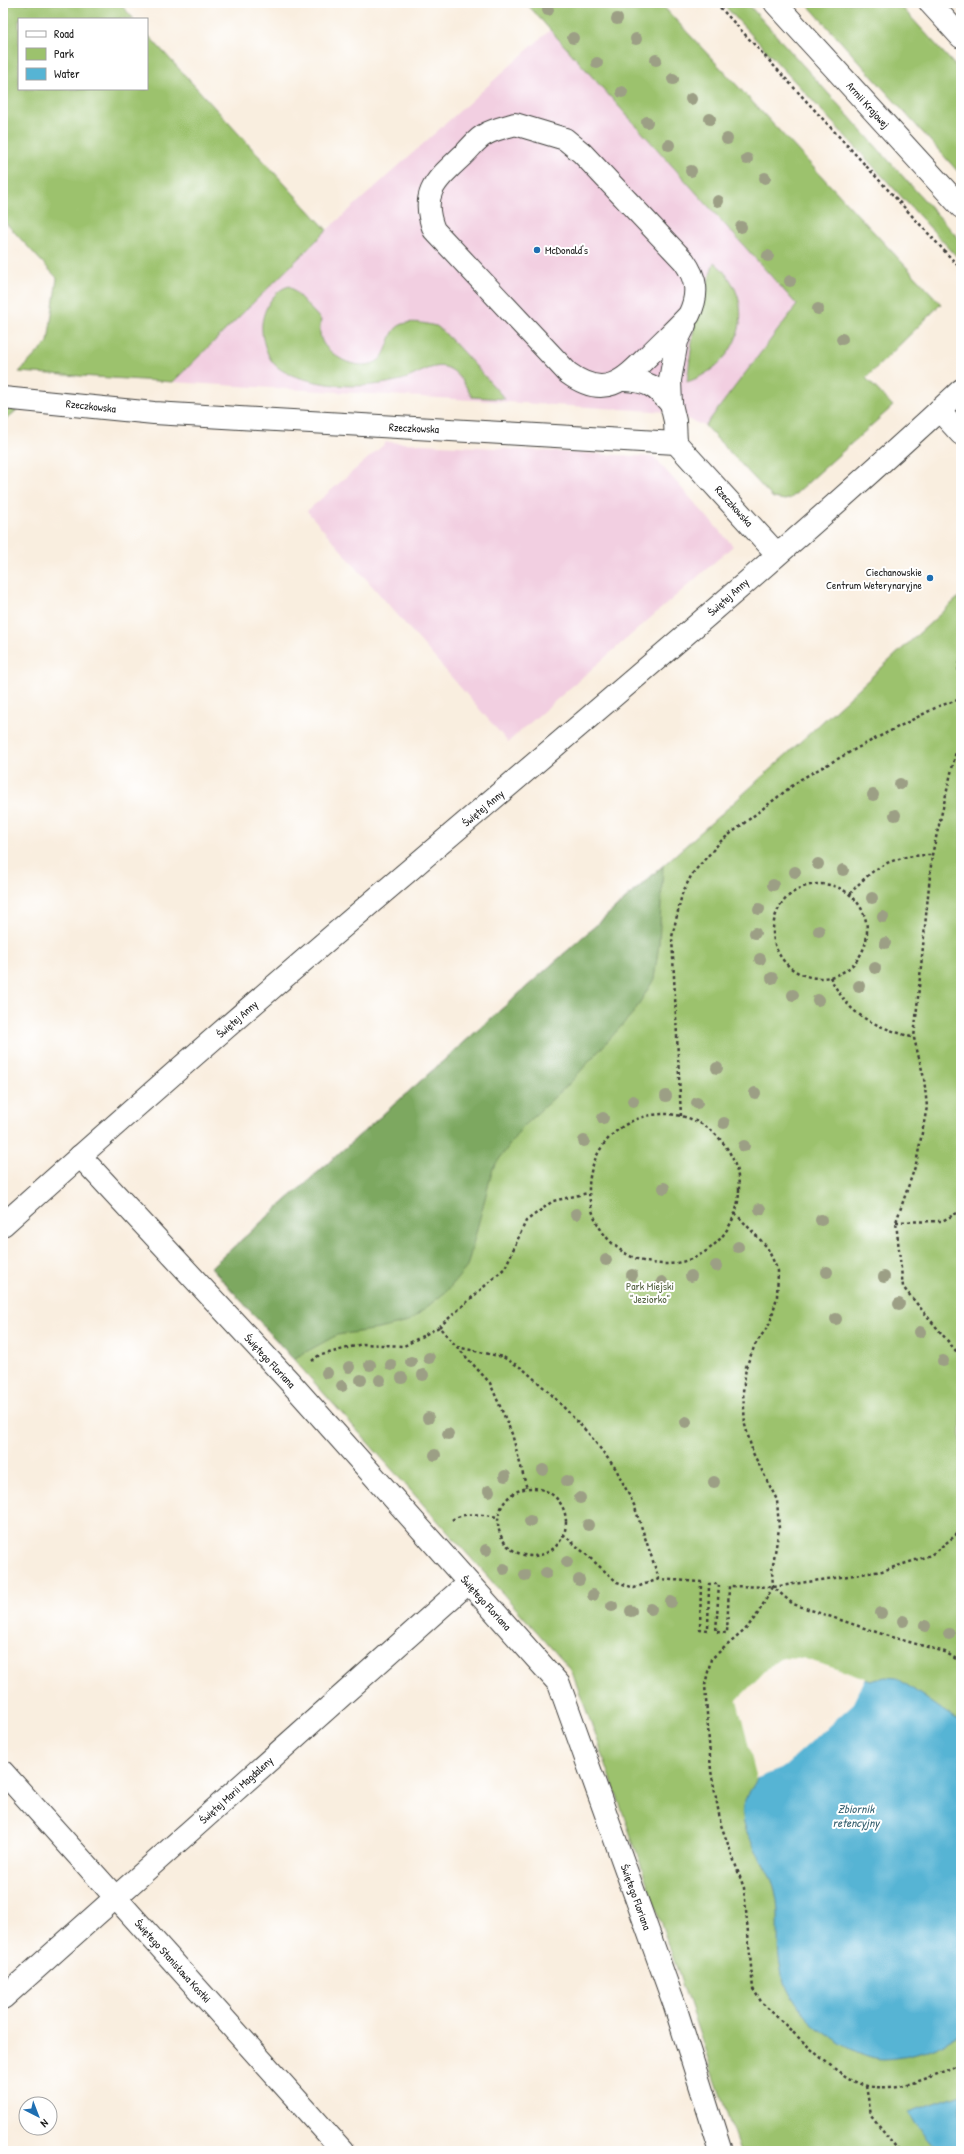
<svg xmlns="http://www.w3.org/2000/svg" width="964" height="2154" font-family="'Patrick Hand',sans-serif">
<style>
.built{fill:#f2cfe1}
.green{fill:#9cc26d;stroke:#5c6f44}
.forest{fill:#7da860;stroke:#4c623e}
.water{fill:#56b4d4;stroke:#396878}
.pier{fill:#f9eedf}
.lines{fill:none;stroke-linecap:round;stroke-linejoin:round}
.minor-casing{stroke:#3d3c39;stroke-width:24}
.major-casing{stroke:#3d3c39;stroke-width:24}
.path{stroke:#3d3c39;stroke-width:2.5;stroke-dasharray:3 3;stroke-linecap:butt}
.minor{stroke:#fff;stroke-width:22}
.major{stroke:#fff;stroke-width:22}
.tree{fill:#9c9f85}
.poi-dot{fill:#1f6fb2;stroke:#fff;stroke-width:1.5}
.labels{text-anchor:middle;stroke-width:4;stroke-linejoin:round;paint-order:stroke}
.street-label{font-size:11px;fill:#1c1c1c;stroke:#fff}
.poi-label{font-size:11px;fill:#1c1c1c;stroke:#fff;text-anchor:start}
.park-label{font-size:11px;fill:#4f5e3c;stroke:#fff}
.water-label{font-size:12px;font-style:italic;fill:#36606f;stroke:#fff}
</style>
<rect width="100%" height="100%" fill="#fff"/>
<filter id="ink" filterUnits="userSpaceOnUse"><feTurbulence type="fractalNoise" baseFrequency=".025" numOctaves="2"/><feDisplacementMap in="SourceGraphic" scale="8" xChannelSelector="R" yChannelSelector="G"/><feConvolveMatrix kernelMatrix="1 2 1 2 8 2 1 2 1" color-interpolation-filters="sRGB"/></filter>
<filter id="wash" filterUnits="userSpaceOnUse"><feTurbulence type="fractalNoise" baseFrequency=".012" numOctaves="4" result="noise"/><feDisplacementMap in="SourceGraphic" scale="16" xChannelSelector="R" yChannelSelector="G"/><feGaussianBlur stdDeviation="0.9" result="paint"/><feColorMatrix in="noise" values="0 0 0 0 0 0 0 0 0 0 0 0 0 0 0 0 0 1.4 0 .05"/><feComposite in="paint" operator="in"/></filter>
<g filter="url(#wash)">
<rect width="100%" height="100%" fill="#f9eedf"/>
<g class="built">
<polygon points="550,30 797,305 705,426 669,412 173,382 327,230"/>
<polygon points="387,442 654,457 733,546 508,742 307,511"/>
</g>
<g class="green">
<polygon points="3,3 119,3 134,19 19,19 19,89 147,89 147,34 327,230 173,382 19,372 48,342 57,278 3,220"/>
<polygon points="526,3 660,3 941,304 866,378 893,406 791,498 785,500 773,498 705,426 797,305"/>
<polygon points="722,3 747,3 961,241 961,261"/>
<polygon points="806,3 898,3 961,72 961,175"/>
<path d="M714 262C761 301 742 364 687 382L694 326Z"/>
<path d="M290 286 321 320C319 329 319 341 327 348 337 358 347 364 361 365 395 366 382 331 403 324 413 320 426 324 436 326 443 328 496 389 505 399L472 397C466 387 460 374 450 369 435 360 415 377 401 380 369 388 336 388 304 379 293 376 278 371 271 360 267 354 262 339 262 331 260 314 273 289 290 286Z"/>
<polygon points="3,409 17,410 3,422"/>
<polygon points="961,595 961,2151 740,2151 600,1747 571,1670 211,1267 729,807"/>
</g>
<polygon class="forest" points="663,866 659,944 654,979 634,1012 568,1085 523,1126 493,1168 467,1267 447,1291 408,1322 379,1329 337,1335 293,1359 211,1267"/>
<g class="water">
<path d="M818 1666 871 1681 885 1677 897 1678 961 1723V2033C939 2048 911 2058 884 2059 861 2059 824 2035 808 2018 797 2007 787 1990 782 1974 774 1948 782 1918 775 1890 768 1862 740 1837 743 1807 745 1794 755 1787 758 1775Z"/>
<polygon points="961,2094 961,2151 938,2151 915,2123 909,2112"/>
</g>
<polygon class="pier" points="783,1657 802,1658 866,1678 854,1703 781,1769 755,1779 756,1775 737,1700 771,1665"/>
</g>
<g filter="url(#ink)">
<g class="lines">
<defs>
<g id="minor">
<path d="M515 124 565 139 582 153 684 261C697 279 699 294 689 315 677 328 663 341 650 354 623 381 605 400 568 373L434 230C419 192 437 180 463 155 470 149 477 138 486 134 494 129 506 127 515 124Z"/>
<path d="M624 380C648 381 655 386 671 404"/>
<polyline points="3,398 154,413 676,443 777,554"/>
<polyline points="939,410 961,434"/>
<polyline points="676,443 675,421 671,404 670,380 677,341 685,325"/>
<polyline points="80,1156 289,1381 559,1684 675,2006 721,2151"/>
<path d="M3 1225C138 1104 274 985 412 868 597 710 783 555 961 390"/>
<polyline points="3,1772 343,2151"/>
<polyline points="3,1998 468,1583"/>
</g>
<g id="major">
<polyline points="775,3 961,207"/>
<polyline points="930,3 961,37"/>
</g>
</defs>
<use href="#minor" class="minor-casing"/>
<use href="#major" class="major-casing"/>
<g class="path">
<polyline points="716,3 961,269"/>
<polyline points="961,656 958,673 961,686"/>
<polyline points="961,730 932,855 914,1038 924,1078 927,1107 916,1164 896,1222 903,1287 961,1357"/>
<circle cx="820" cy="931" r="47"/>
<path d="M850 894C874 865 895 855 932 855"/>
<path d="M830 977C851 1019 872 1024 914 1038"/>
<circle cx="664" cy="1189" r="75"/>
<polyline points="681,1116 672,937 682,894 692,874 721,841 801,779 863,745 939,706 961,699"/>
<polyline points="735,1213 767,1247 778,1271 777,1297 770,1323 755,1345 746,1367 743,1392 745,1425 753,1453 777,1500 779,1529 772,1570 773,1587 793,1604 888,1636 945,1652 961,1662"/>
<polyline points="896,1222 942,1221 961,1211"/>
<polyline points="439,1327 505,1268 526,1221 553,1201 588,1193"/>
<polyline points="457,1347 490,1383 512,1434 527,1489"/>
<polyline points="312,1361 318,1356 362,1344 404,1346 439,1327 457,1347 503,1357 523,1369 551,1394 589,1434 616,1469 634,1505 659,1579 701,1582 700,1629 708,1630 709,1584 719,1584 716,1632 727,1633 729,1586 773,1587 882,1571 931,1555 961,1531"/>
<circle cx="532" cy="1522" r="34"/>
<path d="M452 1520C465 1511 484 1515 498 1517"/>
<polyline points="563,1534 617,1582 634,1588 659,1579"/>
<path d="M773 1587 757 1615 745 1630 711 1659 705 1685 711 1771 721 1825 744 1888 753 1989 762 2003C786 2024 837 2080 867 2086 899 2092 933 2077 961 2063"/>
<polyline points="866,2086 871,2115 899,2151"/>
</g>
<use href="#minor" class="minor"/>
<use href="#major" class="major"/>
</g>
<g class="tree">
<circle cx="548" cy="10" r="6"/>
<circle cx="617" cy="19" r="6"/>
<circle cx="573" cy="38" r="6"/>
<circle cx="636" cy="39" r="6"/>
<circle cx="656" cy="60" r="6"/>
<circle cx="597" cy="63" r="6"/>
<circle cx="673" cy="79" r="6"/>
<circle cx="622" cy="92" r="6"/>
<circle cx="691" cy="99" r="6"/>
<circle cx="710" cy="119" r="6"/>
<circle cx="647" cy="122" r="6"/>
<circle cx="727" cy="139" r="6"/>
<circle cx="669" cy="145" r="6"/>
<circle cx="747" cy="159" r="6"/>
<circle cx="691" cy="171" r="6"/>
<circle cx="765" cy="178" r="6"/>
<circle cx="718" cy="201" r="6"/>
<circle cx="741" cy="227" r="6"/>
<circle cx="768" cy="256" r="6"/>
<circle cx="790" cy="281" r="6"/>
<circle cx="818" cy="309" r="6"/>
<circle cx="842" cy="339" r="6"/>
<circle cx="900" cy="784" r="6"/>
<circle cx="873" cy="795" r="6"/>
<circle cx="895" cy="815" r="6"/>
<circle cx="818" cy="864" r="6"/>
<circle cx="843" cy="870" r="6"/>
<circle cx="795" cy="872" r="6"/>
<circle cx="773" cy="885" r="6"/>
<circle cx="872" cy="898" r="6"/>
<circle cx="759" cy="909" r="6"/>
<circle cx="883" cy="917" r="6"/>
<circle cx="819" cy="931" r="6"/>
<circle cx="755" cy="933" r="6"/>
<circle cx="885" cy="943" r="6"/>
<circle cx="760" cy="959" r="6"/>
<circle cx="875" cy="968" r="6"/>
<circle cx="772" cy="978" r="6"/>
<circle cx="859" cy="986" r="6"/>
<circle cx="793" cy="995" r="6"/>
<circle cx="818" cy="1000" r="6"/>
<circle cx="717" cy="1068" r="6"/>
<circle cx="755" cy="1093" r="6"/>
<circle cx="666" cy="1096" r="6"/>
<circle cx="633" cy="1101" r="6"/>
<circle cx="697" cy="1103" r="6"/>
<circle cx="603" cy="1118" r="6"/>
<circle cx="724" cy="1123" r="6"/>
<circle cx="584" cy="1141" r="6"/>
<circle cx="744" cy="1146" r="6"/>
<circle cx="664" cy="1188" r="6"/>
<circle cx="760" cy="1209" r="6"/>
<circle cx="576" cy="1214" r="6"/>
<circle cx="821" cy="1220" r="6"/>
<circle cx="738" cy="1247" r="6"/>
<circle cx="606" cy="1260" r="6"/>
<circle cx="716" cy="1266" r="6"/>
<circle cx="827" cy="1272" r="6"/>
<circle cx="632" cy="1275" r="6"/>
<circle cx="691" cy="1276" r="6"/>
<circle cx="884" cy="1277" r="6"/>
<circle cx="662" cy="1282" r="6"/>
<circle cx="899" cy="1304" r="6"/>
<circle cx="836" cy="1319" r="6"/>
<circle cx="920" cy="1332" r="6"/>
<circle cx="429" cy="1358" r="6"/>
<circle cx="943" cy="1361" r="6"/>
<circle cx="411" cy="1362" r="6"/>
<circle cx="370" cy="1365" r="6"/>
<circle cx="391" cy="1365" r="6"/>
<circle cx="349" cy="1367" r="6"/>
<circle cx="327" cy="1373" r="6"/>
<circle cx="423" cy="1375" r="6"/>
<circle cx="402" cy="1378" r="6"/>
<circle cx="361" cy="1380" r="6"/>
<circle cx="380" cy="1380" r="6"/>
<circle cx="342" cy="1386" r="6"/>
<circle cx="428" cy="1418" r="6"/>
<circle cx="686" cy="1422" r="6"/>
<circle cx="448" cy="1434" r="6"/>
<circle cx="435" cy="1455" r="6"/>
<circle cx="543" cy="1470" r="6"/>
<circle cx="505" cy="1476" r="6"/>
<circle cx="567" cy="1481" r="6"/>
<circle cx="714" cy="1482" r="6"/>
<circle cx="489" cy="1491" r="6"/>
<circle cx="580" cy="1498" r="6"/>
<circle cx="530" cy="1521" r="6"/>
<circle cx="588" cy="1525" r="6"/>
<circle cx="486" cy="1550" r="6"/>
<circle cx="567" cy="1562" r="6"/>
<circle cx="504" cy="1569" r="6"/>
<circle cx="546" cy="1573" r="6"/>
<circle cx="525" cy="1575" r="6"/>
<circle cx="579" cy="1580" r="6"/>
<circle cx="593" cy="1595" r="6"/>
<circle cx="671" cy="1602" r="6"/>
<circle cx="612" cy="1606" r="6"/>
<circle cx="651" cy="1609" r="6"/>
<circle cx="631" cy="1611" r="6"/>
<circle cx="881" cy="1613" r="6"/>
<circle cx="903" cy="1621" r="6"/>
<circle cx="925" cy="1626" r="6"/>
<circle cx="949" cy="1634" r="6"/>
</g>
</g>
<g class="poi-dot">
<circle cx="537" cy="250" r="4"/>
<circle cx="930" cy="578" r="4"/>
</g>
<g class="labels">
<g class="street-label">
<text transform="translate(868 105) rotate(48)" y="4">Armii Krajowej</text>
<text transform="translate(91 406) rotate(6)" y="4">Rzeczkowska</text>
<text transform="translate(414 428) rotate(3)" y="4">Rzeczkowska</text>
<text transform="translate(734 506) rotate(48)" y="4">Rzeczkowska</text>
<text transform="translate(728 597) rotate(-42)" y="4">Świętej Anny</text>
<text transform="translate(483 808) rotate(-40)" y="4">Świętej Anny</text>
<text transform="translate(237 1019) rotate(-41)" y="4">Świętej Anny</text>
<text transform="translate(270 1361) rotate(47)" y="4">Świętego Floriana</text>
<text transform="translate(486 1603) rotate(48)" y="4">Świętego Floriana</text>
<text transform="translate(236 1790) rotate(-42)" y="4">Świętej Marii Magdaleny</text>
<text transform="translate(636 1897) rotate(70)" y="4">Świętego Floriana</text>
<text transform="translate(173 1961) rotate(48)" y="4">Świętego Stanisława Kostki</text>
</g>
<g class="poi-label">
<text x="545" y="254">McDonald's</text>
<text x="922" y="576" text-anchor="end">Ciechanowskie<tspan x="922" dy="13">Centrum Weterynaryjne</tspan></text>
</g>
<g class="park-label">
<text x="650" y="1290">Park Miejski<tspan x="650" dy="13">"Jeziorko"</tspan></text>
</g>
<g class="water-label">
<text x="856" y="1813">Zbiornik<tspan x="856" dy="14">retencyjny</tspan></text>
</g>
</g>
<rect width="964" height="2154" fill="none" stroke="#fff" stroke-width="16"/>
<rect x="18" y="18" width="130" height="72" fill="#ffffff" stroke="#a4a4a4"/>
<rect x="26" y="31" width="20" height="6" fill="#ffffff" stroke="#a4a4a4"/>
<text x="54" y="38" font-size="12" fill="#1c1c1c">Road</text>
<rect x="26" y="48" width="20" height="12" fill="#9cc26d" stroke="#a4a4a4"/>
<text x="54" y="58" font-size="12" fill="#1c1c1c">Park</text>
<rect x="26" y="68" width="20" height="12" fill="#56b4d4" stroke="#a4a4a4"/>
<text x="54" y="78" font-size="12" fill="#1c1c1c">Water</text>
<g transform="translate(38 2116) rotate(138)"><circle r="19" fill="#ffffff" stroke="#a4a4a4"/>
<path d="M0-3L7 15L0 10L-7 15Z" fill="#1f6fb2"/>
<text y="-6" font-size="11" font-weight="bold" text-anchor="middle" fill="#1c1c1c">N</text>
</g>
</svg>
